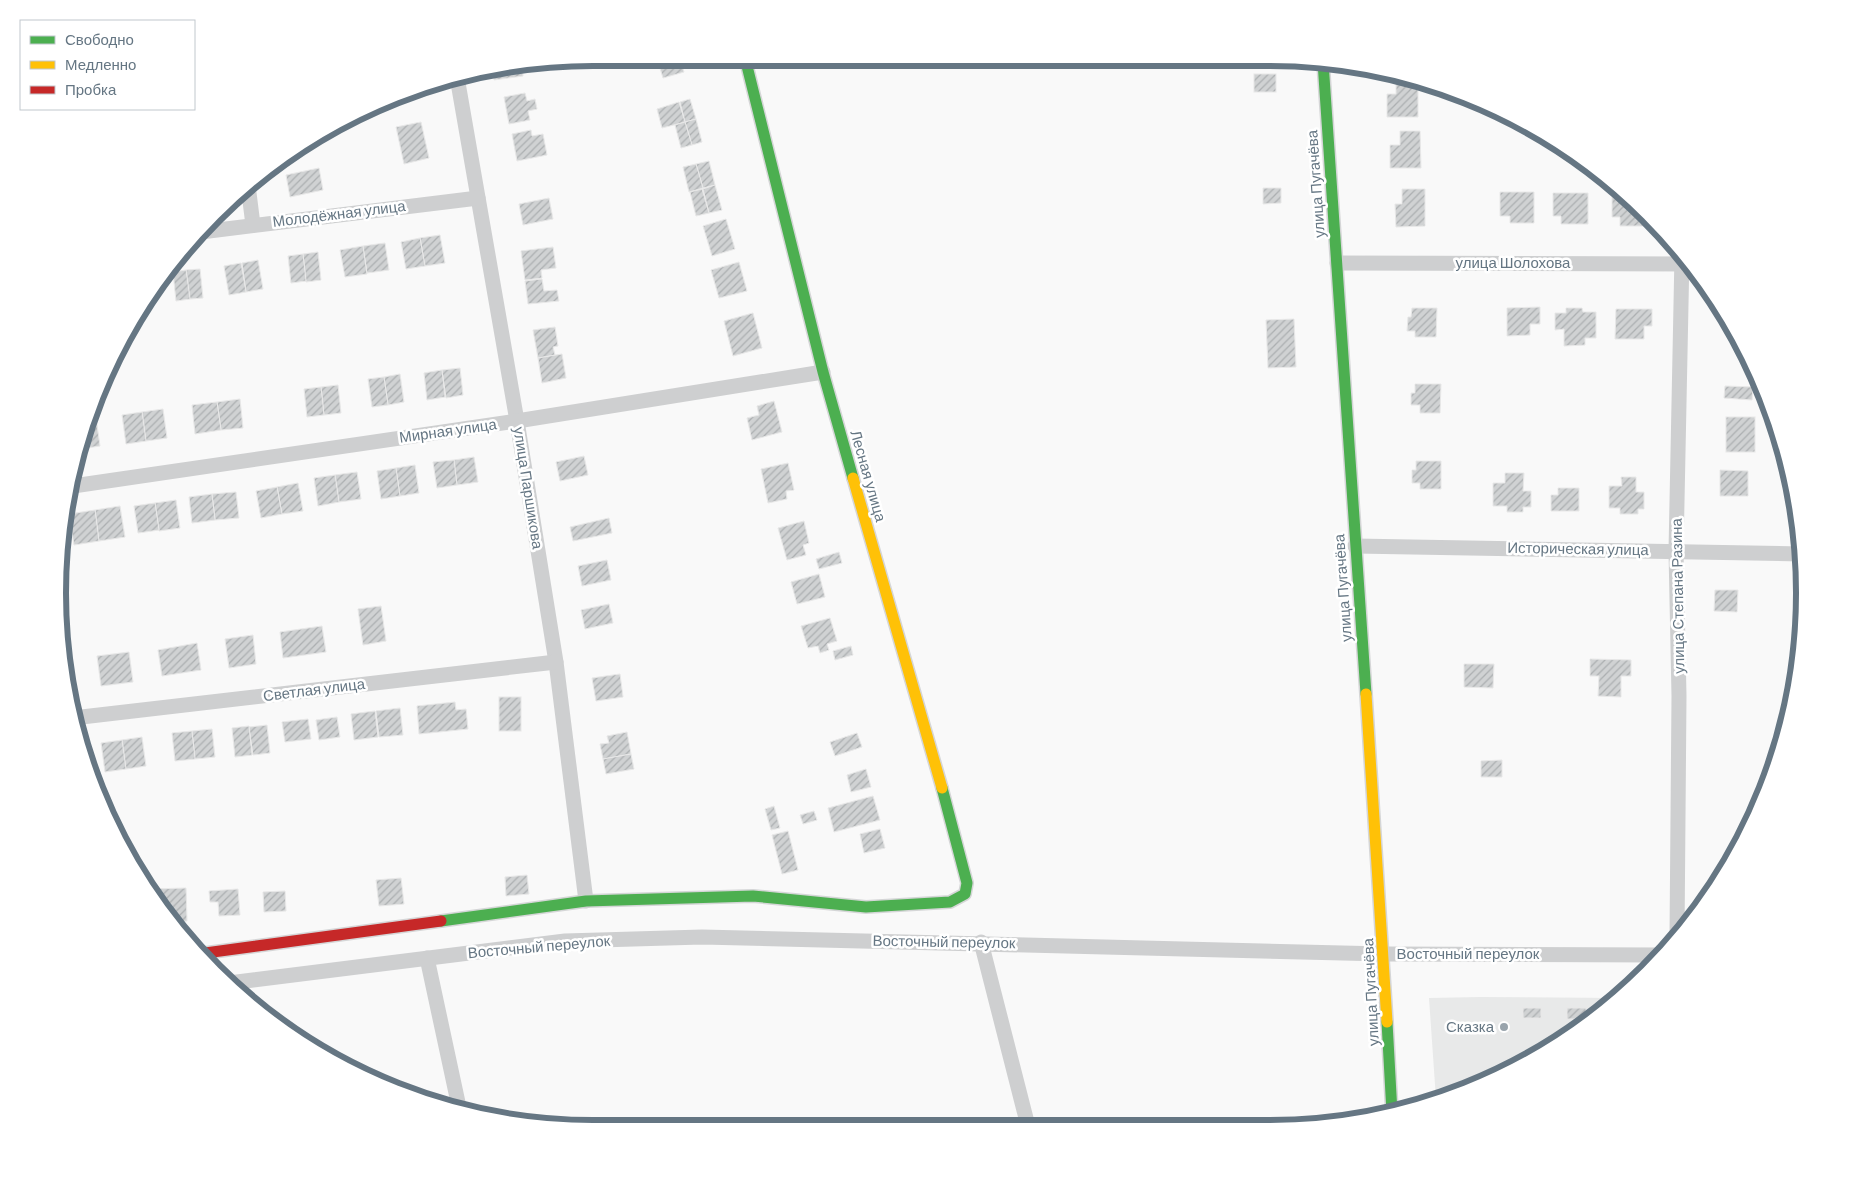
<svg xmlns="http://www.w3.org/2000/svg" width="1862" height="1186" font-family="Barlow,sans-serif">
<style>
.built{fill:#e8e9e9}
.building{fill:url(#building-hatch);stroke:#e8e8e8}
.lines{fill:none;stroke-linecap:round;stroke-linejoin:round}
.fast-casing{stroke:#d5d6d7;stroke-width:14}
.slow-casing{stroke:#d5d6d7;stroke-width:14}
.jam-casing{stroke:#d5d6d7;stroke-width:14}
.street{stroke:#cecfd0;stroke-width:15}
.fast{stroke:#4caf50;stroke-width:11}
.slow{stroke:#ffc107;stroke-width:11}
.jam{stroke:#c62828;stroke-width:11}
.poi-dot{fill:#99a4ac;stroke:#fff;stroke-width:2}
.labels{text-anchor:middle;stroke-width:5;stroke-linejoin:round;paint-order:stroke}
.street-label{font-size:15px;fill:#657683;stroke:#fff}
.poi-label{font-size:15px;fill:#657683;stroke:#fff;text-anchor:end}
.rim{fill:none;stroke:#657683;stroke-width:6}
</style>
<defs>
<pattern id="building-hatch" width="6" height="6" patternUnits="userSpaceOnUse" patternTransform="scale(1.25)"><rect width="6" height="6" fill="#d0d2d3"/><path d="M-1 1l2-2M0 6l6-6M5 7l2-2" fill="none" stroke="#acafb1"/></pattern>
</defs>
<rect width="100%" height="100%" fill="#f9f9f9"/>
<polygon class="built" points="1429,998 1480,997 1619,998 1536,1057 1436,1099"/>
<g class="building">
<polygon points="658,62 681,62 684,72 663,78"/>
<polygon points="522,65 523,76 494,80 493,69"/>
<rect x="1254" y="74" width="22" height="18"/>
<polygon points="1396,79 1418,83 1418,117 1387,117 1387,94 1396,94"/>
<polygon points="525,93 527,101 535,99 537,109 528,111 530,120 509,124 504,97"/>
<polygon points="690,99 696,119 685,122 680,102"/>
<polygon points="679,102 685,122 662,128 657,109"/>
<polygon points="696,119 702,142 692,145 685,122"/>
<polygon points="421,122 429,158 404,164 396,127"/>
<polygon points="685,122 692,145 681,148 675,125"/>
<polygon points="531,130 532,136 543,134 547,155 517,161 512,134"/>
<polygon points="1400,131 1420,131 1421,168 1390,168 1390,145 1400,145"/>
<polygon points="709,161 715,185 703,188 696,164"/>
<polygon points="696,164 703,188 689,192 683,167"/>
<polygon points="319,168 323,190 290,197 286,175"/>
<polygon points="715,185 722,210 709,213 703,189"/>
<polygon points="1263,188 1281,188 1281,203 1263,204"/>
<polygon points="702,189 709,213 696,216 690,192"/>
<polygon points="1402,189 1425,189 1425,226 1396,227 1395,204 1402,204"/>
<polygon points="1500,192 1534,192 1534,223 1510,223 1510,216 1500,216"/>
<polygon points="1553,193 1588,193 1588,224 1561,224 1561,216 1553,216"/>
<polygon points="1612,195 1623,195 1645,215 1645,226 1620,226 1620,217 1612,217"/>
<polygon points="549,198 553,219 523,225 519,204"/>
<polygon points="726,219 735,249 712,256 703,226"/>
<polygon points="440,235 445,263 425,266 420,238"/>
<polygon points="420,238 425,266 406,269 401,242"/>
<polygon points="385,243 389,270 367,273 363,246"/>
<polygon points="363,246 367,274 345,277 340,250"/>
<polygon points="553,247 556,268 541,270 542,278 525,280 521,251"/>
<polygon points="318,252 321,280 306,282 303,254"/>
<polygon points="303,254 306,281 291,283 288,256"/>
<polygon points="258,260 263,289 246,292 242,263"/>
<polygon points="739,262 747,291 719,298 711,270"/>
<polygon points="241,263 246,292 229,295 224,266"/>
<polygon points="200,269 203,298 190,299 186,270"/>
<polygon points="186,270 190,299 176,301 173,272"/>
<polygon points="542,279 544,291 557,290 559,301 528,304 525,281"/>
<polygon points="1540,307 1540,324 1530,324 1530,335 1507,336 1507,308"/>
<polygon points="1412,308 1437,308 1436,337 1415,337 1415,331 1407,331 1408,317 1411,317"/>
<polygon points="1566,308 1582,308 1583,312 1596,312 1596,338 1585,338 1585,345 1564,346 1564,329 1555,330 1555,313 1566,313"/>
<polygon points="1616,309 1652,309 1652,326 1644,326 1644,339 1615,339"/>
<polygon points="753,313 762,348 733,356 724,321"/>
<polygon points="1294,319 1296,367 1268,368 1266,320"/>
<polygon points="555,327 558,346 553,347 555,355 538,358 533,330"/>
<polygon points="562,354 566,378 542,383 538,358"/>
<polygon points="460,368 463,395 446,398 442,370"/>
<polygon points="442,370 445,397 427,400 424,373"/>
<polygon points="400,374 404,402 388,405 384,377"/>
<polygon points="384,377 388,405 372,407 368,379"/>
<polygon points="1415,384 1441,384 1440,413 1420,413 1420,405 1411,405 1411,393 1415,393"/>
<polygon points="338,385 341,413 324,415 321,387"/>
<polygon points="1725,386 1753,387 1752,400 1724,398"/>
<polygon points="321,387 324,415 307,417 304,389"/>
<polygon points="240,399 243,428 221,430 217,402"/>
<polygon points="774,401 782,432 752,440 747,418 759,415 757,406"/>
<polygon points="217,402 221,430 195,434 192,405"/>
<polygon points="163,409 167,438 146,441 142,412"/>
<polygon points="142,412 146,441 126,444 122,415"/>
<rect x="1726" y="417" width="29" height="35"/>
<polygon points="96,418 100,446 80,449 87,419"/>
<polygon points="584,456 588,475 560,481 556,462"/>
<polygon points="474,457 478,482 457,485 454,460"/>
<polygon points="454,460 457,485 437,488 433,462"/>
<polygon points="1416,461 1441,461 1441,489 1420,489 1420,483 1412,483 1412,470 1416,470"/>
<polygon points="788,463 794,490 786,491 787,499 768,503 761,469"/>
<polygon points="415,465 419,493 400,496 396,468"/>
<polygon points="396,468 400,496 381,499 377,471"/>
<polygon points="1720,470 1748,471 1748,496 1720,496"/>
<polygon points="357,472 361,499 339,502 335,475"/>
<polygon points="1505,473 1524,473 1523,491 1531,491 1531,507 1523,507 1523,512 1507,512 1507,506 1493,506 1493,483 1505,483"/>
<polygon points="335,475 339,502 318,506 314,478"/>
<polygon points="1621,477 1636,477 1636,492 1644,492 1644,509 1638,509 1638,514 1620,514 1620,508 1609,508 1609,486 1622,486"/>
<polygon points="298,483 303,511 282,514 277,487"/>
<polygon points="277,487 282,514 261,518 256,491"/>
<polygon points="1558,488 1579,488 1579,511 1551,511 1551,495 1558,495"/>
<polygon points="236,492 239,518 215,520 212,494"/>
<polygon points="212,494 215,520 192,523 189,497"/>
<polygon points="176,500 180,528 159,531 155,503"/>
<polygon points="155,503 159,530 138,533 134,506"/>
<polygon points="120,506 125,537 99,541 95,510"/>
<polygon points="95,510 99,541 74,545 69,514"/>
<polygon points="609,518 612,533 573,541 570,527"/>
<polygon points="804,521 809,543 803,545 806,555 787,560 778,528"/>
<polygon points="839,552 842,563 819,569 816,559"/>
<polygon points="607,560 611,580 582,586 578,566"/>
<polygon points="819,574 825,597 797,604 791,582"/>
<polygon points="1715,590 1738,590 1737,612 1714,611"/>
<polygon points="609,604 613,623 585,629 581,610"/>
<polygon points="381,606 386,641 363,645 358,609"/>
<polygon points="830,618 837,641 827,644 829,650 820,653 818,646 808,648 801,626"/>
<polygon points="322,626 326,652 283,658 280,632"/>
<polygon points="253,635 256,664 229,668 225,639"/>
<polygon points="197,643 201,670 162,676 158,650"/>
<polygon points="851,646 853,655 835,660 833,651"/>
<polygon points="129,652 133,682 101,686 97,656"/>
<polygon points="1590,659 1631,660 1631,676 1621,676 1621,697 1598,696 1599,676 1590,676"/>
<polygon points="1464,664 1494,664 1493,688 1464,687"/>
<polygon points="620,674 623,697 596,701 592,678"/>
<rect x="499" y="697" width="22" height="34"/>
<polygon points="455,702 456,710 466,709 468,729 419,734 417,706"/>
<polygon points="400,708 403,735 379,737 376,711"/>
<polygon points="375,711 378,737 354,740 351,714"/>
<polygon points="337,717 340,737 319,740 316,720"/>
<polygon points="308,719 311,739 285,742 282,722"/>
<polygon points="267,725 270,753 253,755 249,727"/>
<polygon points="249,726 252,755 235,757 232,728"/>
<polygon points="212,729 215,757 195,759 192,731"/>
<polygon points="192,731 195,759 175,761 172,733"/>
<polygon points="627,732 631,754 603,759 600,744 609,743 607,736"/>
<polygon points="857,733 862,747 835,756 830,742"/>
<polygon points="142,737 146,766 126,769 122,740"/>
<polygon points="122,740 126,769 105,772 101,743"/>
<polygon points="631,754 634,769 606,774 603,759"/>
<polygon points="1502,760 1502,777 1481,777 1481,761"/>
<polygon points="866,769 871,787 851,792 847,775"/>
<polygon points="873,796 880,820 834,832 828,808"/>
<polygon points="774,806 780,828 771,830 765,809"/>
<polygon points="814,811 817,820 803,824 800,815"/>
<polygon points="880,829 885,848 864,853 860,834"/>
<polygon points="788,831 798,870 782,874 772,835"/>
<polygon points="527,875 529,894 506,896 505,877"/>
<polygon points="401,878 404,904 379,906 376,880"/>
<polygon points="186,888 187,921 172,922 165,912 164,905 159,906 151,895 151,889"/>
<polygon points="238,889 240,915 219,916 218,902 210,902 209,891"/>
<polygon points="285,891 286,911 264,912 263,892"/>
<rect x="1523" y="1008" width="18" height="10"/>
<rect x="1567" y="1008" width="19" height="11"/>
<polygon points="1511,1061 1527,1061 1511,1067"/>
</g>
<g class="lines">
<defs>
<g id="fast">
<polyline points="746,62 823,372 853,478"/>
<polyline points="1323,62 1366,694"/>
<polyline points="441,921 586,901 753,896 866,907 950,902 965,894 967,883 942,788"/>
<polyline points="1387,1022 1392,1113"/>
</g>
<g id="slow">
<polyline points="853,478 942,788"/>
<polyline points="1366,694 1387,1022"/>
</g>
<polyline id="jam" points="198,954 441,921"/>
</defs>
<use href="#fast" class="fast-casing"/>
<use href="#slow" class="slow-casing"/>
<use href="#jam" class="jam-casing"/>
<g class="street">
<polyline points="457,77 517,421 556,662 586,901"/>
<polyline points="248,185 253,225"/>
<polyline points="201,232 478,198"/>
<polyline points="1337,263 1689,264"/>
<polyline points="73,486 517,421 823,372"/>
<polyline points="1355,546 1801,554"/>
<polyline points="73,718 556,662"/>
<polyline points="1677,937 1679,696 1676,551 1682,255"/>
<polyline points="981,942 1028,1126"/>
<polyline points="427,958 459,1107"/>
<polyline points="229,983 565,941 702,937 1384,954 1660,955"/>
</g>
<use href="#fast" class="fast"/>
<use href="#slow" class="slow"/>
<use href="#jam" class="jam"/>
</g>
<circle class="poi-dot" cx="1504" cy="1027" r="5"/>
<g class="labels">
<g class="street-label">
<text transform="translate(1316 184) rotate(-94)" y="5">улица Пугачёва</text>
<text transform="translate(339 214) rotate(-7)" y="5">Молодёжная улица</text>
<text x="1513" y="268">улица Шолохова</text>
<text transform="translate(448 431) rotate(-8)" y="5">Мирная улица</text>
<text transform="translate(868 476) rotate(74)" y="5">Лесная улица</text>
<text transform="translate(528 488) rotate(81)" y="5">улица Паршикова</text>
<text transform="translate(1578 549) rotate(1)" y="5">Историческая улица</text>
<text transform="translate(1343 588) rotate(-94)" y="5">улица Пугачёва</text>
<text transform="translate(1678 596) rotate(-91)" y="5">улица Степана Разина</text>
<text transform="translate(314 690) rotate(-7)" y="5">Светлая улица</text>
<text transform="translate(944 942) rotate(1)" y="5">Восточный переулок</text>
<text transform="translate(539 947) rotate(-5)" y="5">Восточный переулок</text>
<text x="1468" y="959">Восточный переулок</text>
<text transform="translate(1371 992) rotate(-93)" y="5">улица Пугачёва</text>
</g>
<g class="poi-label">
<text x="1494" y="1032">Сказка</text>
</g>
</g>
<path d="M0 0H1862V1186H0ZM593 66H1269A527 527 0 0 1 1796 593V593A527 527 0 0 1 1269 1120H593A527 527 0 0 1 66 593V593A527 527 0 0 1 593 66Z" fill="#fff" fill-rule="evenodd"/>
<path class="rim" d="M593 66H1269A527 527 0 0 1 1796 593V593A527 527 0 0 1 1269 1120H593A527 527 0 0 1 66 593V593A527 527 0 0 1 593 66Z"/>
<rect x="20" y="20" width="175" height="90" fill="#ffffff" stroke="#c1c8cd"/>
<rect x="30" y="36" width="25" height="8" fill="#4caf50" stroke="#c1c8cd"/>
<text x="65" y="45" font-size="15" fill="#657683">Свободно</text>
<rect x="30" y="61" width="25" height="8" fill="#ffc107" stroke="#c1c8cd"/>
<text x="65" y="70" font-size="15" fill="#657683">Медленно</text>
<rect x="30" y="86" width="25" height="8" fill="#c62828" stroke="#c1c8cd"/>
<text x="65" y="95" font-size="15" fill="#657683">Пробка</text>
</svg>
